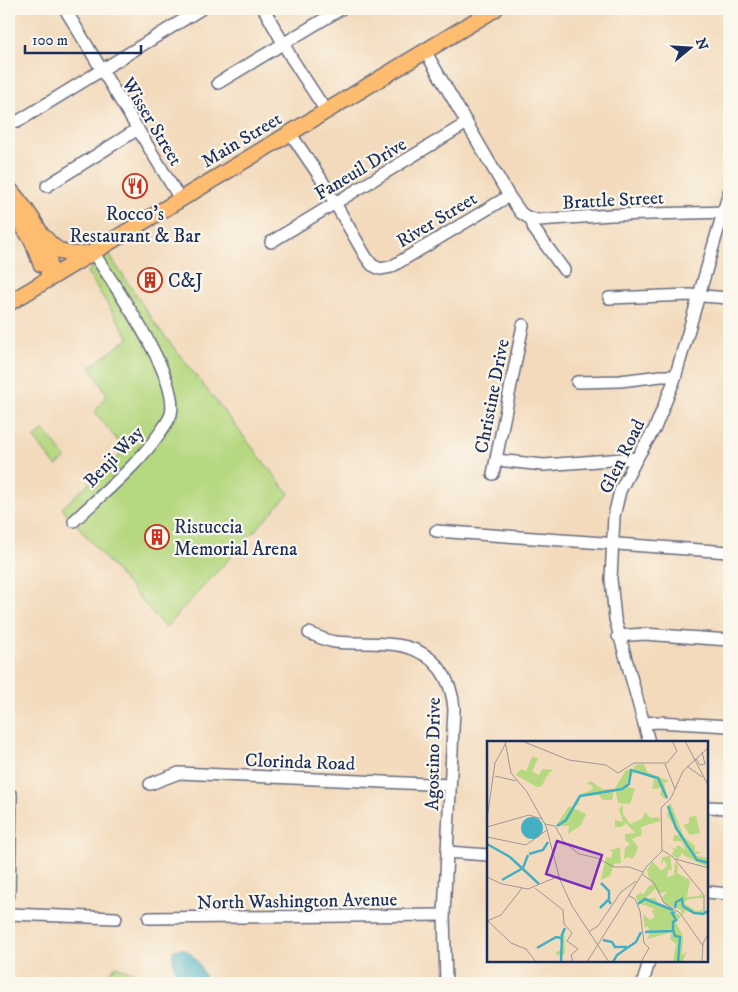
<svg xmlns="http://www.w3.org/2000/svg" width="738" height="992" font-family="'IM FELL DW Pica',serif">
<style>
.green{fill:#b5d880;stroke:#68846f}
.water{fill:#44afc2;stroke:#306f90}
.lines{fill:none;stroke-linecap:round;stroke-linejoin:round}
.minor-casing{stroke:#676b7f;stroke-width:14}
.major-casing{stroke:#676b7f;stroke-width:18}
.minor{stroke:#fff;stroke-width:11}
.major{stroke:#fdbc6f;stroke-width:15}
.labels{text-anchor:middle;stroke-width:4.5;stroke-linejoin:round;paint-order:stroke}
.street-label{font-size:19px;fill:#1b2f5e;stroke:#fbf7ec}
.poi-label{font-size:19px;fill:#1b2f5e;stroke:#fbf7ec;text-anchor:start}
.inset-river{fill:none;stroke:#44afc2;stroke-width:2.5}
.inset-road{fill:none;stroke:#9d9696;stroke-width:1}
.view{fill:#7b2cbf;fill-opacity:0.15;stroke:#7b2cbf;stroke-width:2.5}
.inset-edge{fill:none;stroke:#1b2f5e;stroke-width:2.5}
</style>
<rect width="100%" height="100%" fill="#fbf7ec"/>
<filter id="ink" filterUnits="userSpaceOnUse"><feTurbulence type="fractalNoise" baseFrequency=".02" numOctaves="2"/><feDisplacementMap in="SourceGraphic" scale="10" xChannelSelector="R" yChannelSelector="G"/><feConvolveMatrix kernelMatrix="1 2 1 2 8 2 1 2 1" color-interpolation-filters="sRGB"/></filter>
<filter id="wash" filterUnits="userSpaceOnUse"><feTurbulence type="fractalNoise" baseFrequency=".0096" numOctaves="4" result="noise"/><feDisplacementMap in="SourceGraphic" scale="20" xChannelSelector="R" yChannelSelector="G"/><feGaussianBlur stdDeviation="1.12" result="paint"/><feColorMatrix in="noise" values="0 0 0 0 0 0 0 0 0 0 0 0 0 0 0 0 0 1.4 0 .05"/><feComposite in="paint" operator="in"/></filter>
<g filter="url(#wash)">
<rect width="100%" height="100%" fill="#f3dabc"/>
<g class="green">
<polygon points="108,253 156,325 289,494 165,628 62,508 125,450 95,412 107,394 90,367 129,338 87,272"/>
<polygon points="44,430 66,458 56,466 34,438"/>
<polygon points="116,966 136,973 139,983 98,983"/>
</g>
<path class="water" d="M181 948C195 952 201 969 207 981L218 983H177L173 959V951Z"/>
</g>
<g filter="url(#ink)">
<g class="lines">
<defs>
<g id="minor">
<polyline points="65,9 180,199"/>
<polyline points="264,9 292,59 326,111"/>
<polyline points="425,51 509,196 521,213 527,217 538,220 611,215 729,212"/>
<polyline points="218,83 341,9"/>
<polyline points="17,122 201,9"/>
<polyline points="290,133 320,177 366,257 372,265 380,269 391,267 509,196"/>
<polyline points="47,186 138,129"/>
<polyline points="531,219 534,229 564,270"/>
<polyline points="271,242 467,123"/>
<polyline points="609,298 690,295 729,298"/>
<polyline points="577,382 620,381 661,376 676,376"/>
<polyline points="496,460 544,465 637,458"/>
<polyline points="493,474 523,325"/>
<path d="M74 521C103 493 136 467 159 434 163 428 169 421 171 414 180 377 113 284 93 252"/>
<polyline points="436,531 729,552"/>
<path d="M309 633C317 636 326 641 335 642 372 646 414 635 440 669 449 681 453 695 454 709L444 915 446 983"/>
<polyline points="618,636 644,634 729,640"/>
<polyline points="645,723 658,722 729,726"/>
<polyline points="649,742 615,619 611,579 614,516 620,491 637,458 655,428 674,381 729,192"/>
<polyline points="150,784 179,773 450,785"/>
<polyline points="707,807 729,808"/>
<polyline points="447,852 488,855"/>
<polyline points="707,892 729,894"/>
<polyline points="9,894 11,795"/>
<polyline points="9,914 116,918"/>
<polyline points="149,918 444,915"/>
<polyline points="643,983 649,961"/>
</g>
<g id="major">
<path d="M9 189C28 211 58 249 47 279"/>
<polyline points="16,216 32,240 41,264"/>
<path d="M44 237C56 251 67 258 86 253"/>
<polyline points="9,303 495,9"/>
</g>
</defs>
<use href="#minor" class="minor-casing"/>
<use href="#major" class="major-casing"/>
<use href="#minor" class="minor"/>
<use href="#major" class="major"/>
</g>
</g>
<defs>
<symbol id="restaurant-ring" viewBox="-11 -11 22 22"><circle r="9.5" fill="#fbf7ec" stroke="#c8321e" stroke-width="1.5"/><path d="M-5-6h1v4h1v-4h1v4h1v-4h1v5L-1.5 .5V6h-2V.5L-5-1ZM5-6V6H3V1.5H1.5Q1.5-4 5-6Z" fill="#c8321e"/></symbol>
<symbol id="building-ring" viewBox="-11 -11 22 22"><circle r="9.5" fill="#fbf7ec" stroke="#c8321e" stroke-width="1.5"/><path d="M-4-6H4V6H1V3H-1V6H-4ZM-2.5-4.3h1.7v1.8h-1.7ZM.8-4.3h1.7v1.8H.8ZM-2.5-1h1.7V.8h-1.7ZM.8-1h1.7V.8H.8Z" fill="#c8321e"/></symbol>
</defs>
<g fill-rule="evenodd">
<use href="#restaurant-ring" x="121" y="172" width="28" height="28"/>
<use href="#building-ring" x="136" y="266" width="28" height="28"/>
<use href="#building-ring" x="143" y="523" width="28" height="28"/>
</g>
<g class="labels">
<g class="street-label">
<text transform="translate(153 121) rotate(59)" y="7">Wisser Street</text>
<text transform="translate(241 139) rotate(-31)" y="7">Main Street</text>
<text transform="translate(360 168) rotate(-31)" y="7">Faneuil Drive</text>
<text transform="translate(613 199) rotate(-3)" y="7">Brattle Street</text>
<text transform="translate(436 219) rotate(-31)" y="7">River Street</text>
<text transform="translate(491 396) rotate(-79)" y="7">Christine Drive</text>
<text transform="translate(113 456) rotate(-46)" y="7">Benji Way</text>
<text transform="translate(621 456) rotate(-64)" y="7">Glen Road</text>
<text transform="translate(432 754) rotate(-89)" y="7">Agostino Drive</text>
<text transform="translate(300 761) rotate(2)" y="7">Clorinda Road</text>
<text transform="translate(297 900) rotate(-1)" y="7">North Washington Avenue</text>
</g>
<g class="poi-label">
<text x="135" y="220" text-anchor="middle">Rocco's<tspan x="135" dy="22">Restaurant &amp; Bar</tspan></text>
<text x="168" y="287">C&amp;J</text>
<text x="174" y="533">Ristuccia<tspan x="174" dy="22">Memorial Arena</tspan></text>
</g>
</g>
<g transform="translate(487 741)">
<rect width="221" height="221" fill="#f3dabc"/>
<path d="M45 16 51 17 45 31 52 34 55 28 67 29 61 32 63 35 60 34 55 45 50 46 29 34 34 28 39 30ZM157 23 160 31 182 40 177 42 181 59 173 54 175 47 165 48 167 38 149 31 145 33 141 46 148 48 143 63 131 62 128 47 139 29H146L147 24 152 30 148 24ZM104 40 115 48H127L125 59H116L112 54 100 55 93 56 91 64H87L91 55 106 48 105 44 99 43ZM183 61 197 96 208 105V110L215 112 208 113 210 115 221 117V126L196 114V111L191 118 185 114 187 109 182 105 188 108 191 104 199 109 194 100H186L187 94H192L209 119 180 74ZM136 64V73L143 83 155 78 158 71 164 77 172 76 173 80 154 86 155 94 145 98 151 106 149 113 145 118 140 116 137 119 138 107 143 103 138 99V93L148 92 139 82 135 86H128V79L136 81 132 68ZM82 65 99 73 94 84 81 93 82 85H69ZM209 75 213 92 203 94 196 84 202 82V76ZM133 106 134 122 127 123 123 135 114 139 119 116 124 117 126 111 122 110ZM183 115 185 129H181L180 136 187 134 188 121 191 125 190 132 203 139 200 156 212 155 214 152 217 157 201 158 197 162 209 170 216 169 218 174 198 170 195 175 194 169 179 163 175 157 180 150 172 153 162 137 160 129 165 120 175 130 180 124 177 119 174 125 175 116ZM167 143 169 147 158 158 168 157 171 162 194 175 189 182 196 195 195 214 200 211 195 221H186L189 203 183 198 185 191 160 198 163 193 158 191 162 188 161 185 158 187 156 173 163 179 168 176 165 170 168 168 151 162 149 155 154 151 156 154 162 145ZM77 186 78 212 74 217 76 221H73V215L68 212 75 208 73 197 52 204 73 195Z" fill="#b5d880"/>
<path d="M34 87a11 11 0 1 1 22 0a11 11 0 1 1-22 0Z" fill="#44afc2"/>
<path class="inset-river" d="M181 65 189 87 210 119 222 122M70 85 79 79 93 55 135 48 142 43 144 29 171 37 180 57M0 103 23 116 52 143M42 113 56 109 61 101M15 139 36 127 41 114M114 142 122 150V159M151 163 158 158 186 169M113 167 121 159 124 163M188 167 189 161 195 158 196 165 207 172 216 173 222 169M188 171 185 172 189 179 186 181V189L188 195 193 196 191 221M158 191 185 190M116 199 125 201 128 206H140M50 207 69 196 74 197M74 221 75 194 78 187M126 221 130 214 149 201 154 191"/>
<path class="inset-road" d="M18 0 24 32 40 51 59 85 73 139 85 165 122 221M35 0 82 19 119 24 131 32 147 22H180L190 10 185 0M198 0 222 46M209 18 213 24 218 23 215 11M178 23 188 48M200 25 215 36M8 35 29 40M0 78 8 22 19 2M58 83 68 85 77 101 92 113 110 117 127 126H142L156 131M0 86 42 74 55 78M0 96 39 104 60 89M175 109 186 116 217 154V170L222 176M188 118 222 127M155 133 167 142 177 162 193 172 216 205M0 136 15 143 41 148 72 135M48 147 76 169 77 183 85 192 80 200 91 208 84 214 86 221M141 154 148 158 153 170 157 202 162 207 154 221M0 180 14 174 35 147M1 180 24 202 39 208 49 221M103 190 111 185 134 151 149 140M100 221 160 125 175 110 174 67 184 57 196 30 222 6M215 221 216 202 222 192"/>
<path class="view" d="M70 100 115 114 104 148 59 133Z"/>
<rect width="221" height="221" class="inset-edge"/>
</g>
<rect width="738" height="992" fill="none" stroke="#fbf7ec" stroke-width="30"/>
<g transform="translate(690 48) rotate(72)" stroke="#fbf7ec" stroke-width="4" paint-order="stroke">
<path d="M0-4L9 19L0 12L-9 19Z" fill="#1b2f5e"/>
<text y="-8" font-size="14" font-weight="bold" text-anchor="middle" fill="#1b2f5e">N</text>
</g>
<path d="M25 45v8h116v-8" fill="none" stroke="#1b2f5e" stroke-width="2.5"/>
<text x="32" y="45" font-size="15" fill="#1b2f5e" stroke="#fbf7ec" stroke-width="4" paint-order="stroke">100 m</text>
</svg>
